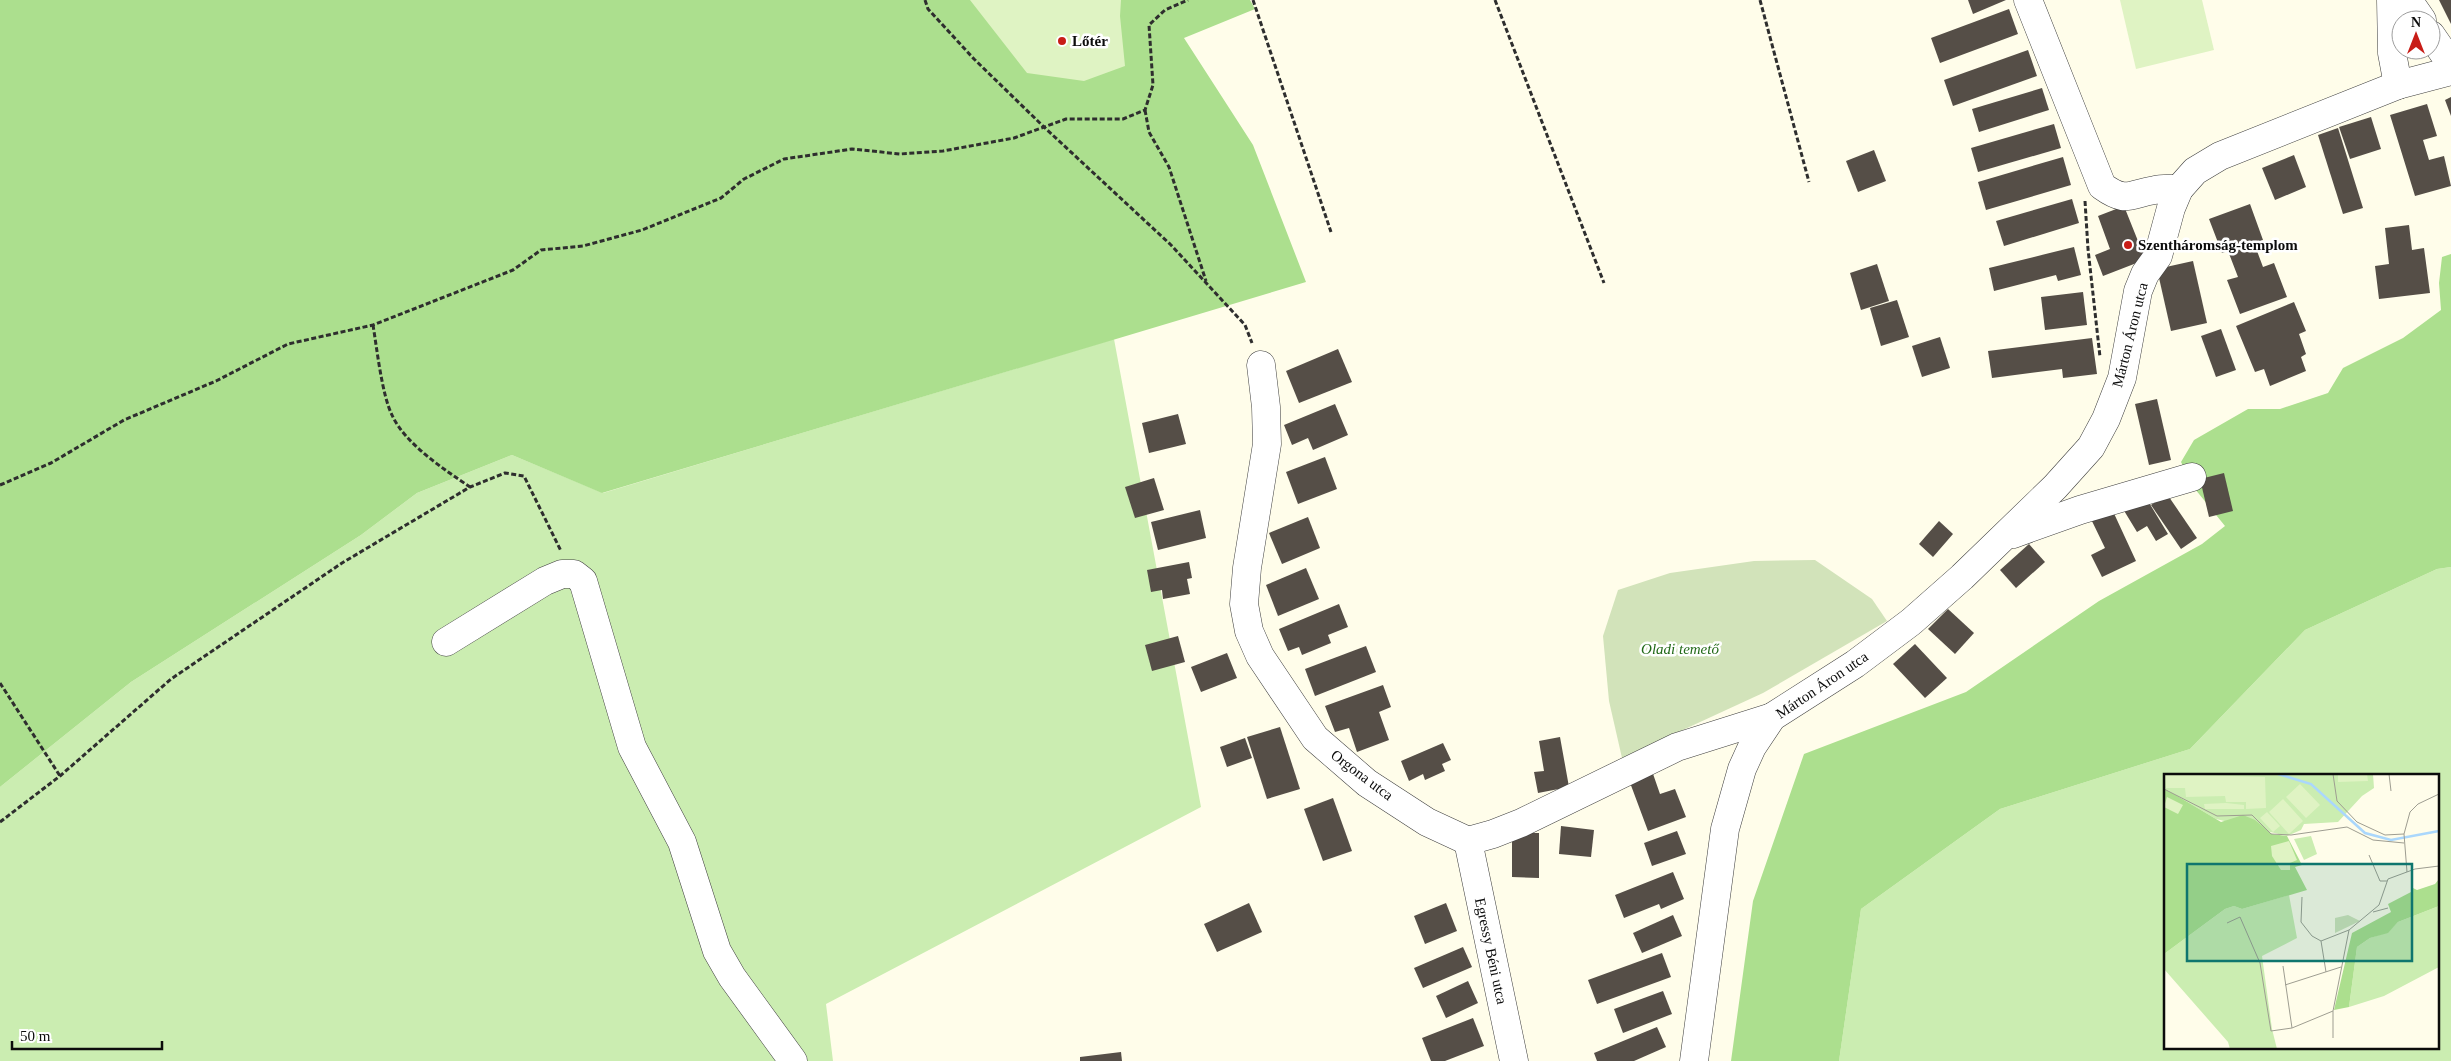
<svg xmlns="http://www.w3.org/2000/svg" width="2451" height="1061" font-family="'Times New Roman',serif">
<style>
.green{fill:#cbedb1;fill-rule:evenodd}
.forest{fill:#acdf8e}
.cemetery{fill:#d2e3ba}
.pitch{fill:#dff3c3}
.building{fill:#554e47}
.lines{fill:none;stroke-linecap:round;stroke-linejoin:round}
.minor-casing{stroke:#3f3f3f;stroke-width:29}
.path{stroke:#2e2e2e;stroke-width:3;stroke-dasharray:5 2.5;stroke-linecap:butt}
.minor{stroke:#fff;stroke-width:28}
.poi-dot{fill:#c81d17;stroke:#fff;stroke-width:2}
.labels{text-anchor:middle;stroke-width:5;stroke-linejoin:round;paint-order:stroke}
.poi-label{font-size:15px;font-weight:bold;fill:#0c0c0c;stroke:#fff;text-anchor:start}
.street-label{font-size:15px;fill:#0c0c0c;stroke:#fff}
.park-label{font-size:15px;font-style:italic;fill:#216917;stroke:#fff}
.inset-river{fill:none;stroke:#aad7fc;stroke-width:2.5}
.inset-road{fill:none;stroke:#9e9d91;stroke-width:1}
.view{fill:#0f766e;fill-opacity:0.15;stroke:#0f766e;stroke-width:2.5}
.inset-edge{fill:none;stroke:#0c0c0c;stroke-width:2.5}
</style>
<rect width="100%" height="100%" fill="#fffdea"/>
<g class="green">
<polygon points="1114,339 1201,807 826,1004 833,1061 0,1061 0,787 131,682 361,535 417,493 512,455 603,493"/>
<path d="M2451 567V1061H1839L1861 909 2000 809 2190 749 2305 630 2437 569ZM2165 775H2437V1047H2165Z"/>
</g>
<g class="forest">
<polygon points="0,0 1250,0 1255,9 1184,38 1253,145 1306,282 602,493 512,455 417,493 361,535 131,682 0,787"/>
<polygon points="2451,254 2451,567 2437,569 2305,630 2190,749 2000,809 1861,909 1839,1061 1731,1061 1753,901 1804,754 1966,692 2099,601 2202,544 2225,526 2195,489 2181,462 2194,440 2248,409 2280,409 2328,393 2343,368 2403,338 2441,310 2439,283 2442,257"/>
</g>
<polygon class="cemetery" points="1815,560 1872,599 1887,621 1763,693 1622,758 1609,701 1603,636 1618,590 1670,573 1754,561"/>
<g class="pitch">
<polygon points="970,0 1121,0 1120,16 1125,66 1084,81 1027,73"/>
<polygon points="2120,0 2202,0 2214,50 2136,69"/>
</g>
<g class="building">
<polygon points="1968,0 2006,0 1973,14"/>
<polygon points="2439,0 2451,0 2451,24"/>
<polygon points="2009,9 2018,34 1940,63 1931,38"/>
<polygon points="2028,50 2037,76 1953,106 1944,80"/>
<polygon points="2042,88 2049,110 1979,132 1972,109"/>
<polygon points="2451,97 2451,116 2445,100"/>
<polygon points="2427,104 2437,136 2423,140 2429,160 2444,156 2451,186 2415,196 2390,115"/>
<polygon points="2371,117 2381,149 2350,159 2339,127"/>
<polygon points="2054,124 2061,148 1978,172 1971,148"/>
<polygon points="2338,128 2363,208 2343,214 2318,135"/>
<polygon points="1874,150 1886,181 1858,192 1846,161"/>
<polygon points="2294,155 2306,187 2275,200 2262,168"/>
<polygon points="2063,157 2071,185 1986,210 1978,182"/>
<polygon points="2072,199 2079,223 2004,246 1996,221"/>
<polygon points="2250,204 2263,240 2254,243 2263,267 2274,263 2287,297 2240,314 2227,280 2238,277 2228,251 2222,253 2209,219"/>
<polygon points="2124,206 2138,241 2145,238 2152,257 2103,276 2095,255 2110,249 2098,216"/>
<polygon points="2409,225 2412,250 2424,248 2430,293 2379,299 2375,266 2389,264 2385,228"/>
<polygon points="2074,247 2081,275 2058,281 2056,275 1994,291 1989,268"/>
<polygon points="2193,261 2207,323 2171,331 2157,269"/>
<polygon points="1877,264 1889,301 1861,310 1850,273"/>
<polygon points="2083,292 2087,325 2045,330 2041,297"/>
<polygon points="1897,300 1909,337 1881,346 1870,308"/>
<polygon points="2294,302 2306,331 2299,334 2306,354 2301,357 2306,371 2270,386 2264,369 2255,372 2236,326"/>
<polygon points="2221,329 2236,370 2216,377 2201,336"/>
<polygon points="1940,337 1950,368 1922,377 1912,346"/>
<polygon points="2092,338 2097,374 2063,378 2062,369 1992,378 1988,351"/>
<polygon points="1338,349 1352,382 1299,403 1286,371"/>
<polygon points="2157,399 2171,460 2149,465 2135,404"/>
<polygon points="1335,404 1348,435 1313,450 1308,438 1292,445 1284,425"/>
<polygon points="1178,414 1186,444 1149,453 1142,423"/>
<polygon points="1325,457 1337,489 1298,504 1286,472"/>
<polygon points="2224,473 2233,511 2209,517 2200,479"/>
<polygon points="1154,478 1164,510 1135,518 1125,487"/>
<polygon points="2167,494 2197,538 2181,549 2151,505"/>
<polygon points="2145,496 2168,534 2156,541 2147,526 2137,532 2123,509"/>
<polygon points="2111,507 2136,561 2102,577 2091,555 2105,548 2090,517"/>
<polygon points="1200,510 1206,538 1158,550 1151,522"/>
<polygon points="1308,517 1320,548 1282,564 1269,533"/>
<polygon points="1939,521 1953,534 1933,557 1919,544"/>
<polygon points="2029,544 2045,562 2016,588 2000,570"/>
<polygon points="1189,562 1192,578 1187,579 1190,594 1163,599 1162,590 1151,592 1147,570"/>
<polygon points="1306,568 1319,599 1278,616 1266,585"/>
<polygon points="1339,604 1348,627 1328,635 1331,643 1302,655 1299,647 1288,651 1279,629"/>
<polygon points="1948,609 1974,633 1955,654 1928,629"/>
<polygon points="1178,636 1185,662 1152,671 1145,645"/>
<polygon points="1915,644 1947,678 1925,698 1893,664"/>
<polygon points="1366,646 1376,672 1315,696 1305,669"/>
<polygon points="1227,653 1237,678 1201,692 1191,667"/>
<polygon points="1383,685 1391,707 1379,712 1389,740 1357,752 1349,728 1335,732 1325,706"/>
<polygon points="1280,727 1300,789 1267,799 1247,737"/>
<polygon points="1560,737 1569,787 1538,793 1534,772 1544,771 1539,741"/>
<polygon points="1245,738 1252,758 1227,767 1220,747"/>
<polygon points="1443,743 1451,760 1442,764 1445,771 1425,780 1423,774 1409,781 1401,761"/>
<polygon points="1652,771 1660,794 1675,789 1686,817 1648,831 1629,780"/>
<polygon points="1333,798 1352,851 1323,861 1304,809"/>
<polygon points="1561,826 1594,830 1591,857 1559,854"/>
<polygon points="1677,831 1686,854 1652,866 1644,843"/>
<polygon points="1512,833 1539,833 1539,878 1512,877"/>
<polygon points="1673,872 1684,899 1661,909 1659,904 1624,918 1615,895"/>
<polygon points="1249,903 1262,932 1217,952 1204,924"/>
<polygon points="1446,903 1457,931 1425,944 1414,916"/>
<polygon points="1673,915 1682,936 1642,953 1633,933"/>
<polygon points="1463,947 1472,967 1423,988 1414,968"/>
<polygon points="1662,953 1671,977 1597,1004 1588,980"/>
<polygon points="1468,981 1478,1003 1446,1018 1436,996"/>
<polygon points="1663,991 1672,1014 1623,1033 1614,1009"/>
<polygon points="1473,1018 1484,1046 1445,1061 1431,1061 1422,1038"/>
<polygon points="1657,1027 1666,1047 1634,1061 1597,1061 1594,1053"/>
<polygon points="1121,1052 1122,1061 1080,1061 1080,1057"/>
</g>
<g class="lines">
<defs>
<g id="minor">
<path d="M2028 0 2102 186C2127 204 2129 194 2155 190 2163 188 2171 189 2179 189"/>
<polyline points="2391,0 2392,53 2398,85"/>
<polyline points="2408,0 2422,20"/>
<polyline points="2431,35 2451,64"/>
<polyline points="1261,365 1266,407 1267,444 1247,568 1244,604 1249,631 1260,656 1315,738 1367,783 1427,822 1468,841 1493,834 1521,823 1677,747 1772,717"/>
<polyline points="2013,534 2080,510 2192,477"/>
<polyline points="446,642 545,581 562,574 574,574 583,581 632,747 682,842 717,951 732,977 793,1061"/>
<polyline points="1468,841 1514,1061"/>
<polyline points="1694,1061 1725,829 1742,769 1752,747 1772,717 1855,664 1911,622 1962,577 2055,487 2091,447 2106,419 2122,378 2138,291 2145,274 2158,256 2171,208 2179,189 2195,171 2220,156 2398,85 2451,71"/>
</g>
</defs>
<use href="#minor" class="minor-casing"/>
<g class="path">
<polyline points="925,0 928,9 974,59 1044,127 1171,245 1245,325 1252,343"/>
<polyline points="1253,0 1331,232"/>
<polyline points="1495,0 1604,283"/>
<polyline points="1760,0 1809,182"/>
<polyline points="1145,110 1149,132 1169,167 1206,281"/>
<polyline points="2085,201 2088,249 2100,357"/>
<path d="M373 325C377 349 382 395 392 415 405 444 445 470 470 487"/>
<polyline points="0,485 51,463 124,420 216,381 288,344 373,325 513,270 541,250 583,246 642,230 721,198 744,179 784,159 852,149 900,154 943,151 1014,138 1066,119 1123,119 1145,110 1153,85 1149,25 1165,10 1188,0"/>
<polyline points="0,683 60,776"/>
<polyline points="0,822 60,776 171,679 342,563 470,487 505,473 524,476 561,551"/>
</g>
<use href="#minor" class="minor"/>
</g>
<g class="poi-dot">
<circle cx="1062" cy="41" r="5"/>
<circle cx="2128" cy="245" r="5"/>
</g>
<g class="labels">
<g class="poi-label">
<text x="1072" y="46">Lőtér</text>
<text x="2138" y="250">Szentháromság-templom</text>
</g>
<g class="street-label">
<text transform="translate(2130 335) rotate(-76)" y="5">Márton Áron utca</text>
<text transform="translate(1822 685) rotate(-34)" y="5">Márton Áron utca</text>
<text transform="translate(1362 775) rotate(37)" y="5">Orgona utca</text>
<text transform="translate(1491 951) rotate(78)" y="5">Egressy Béni utca</text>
</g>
<g class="park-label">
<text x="1680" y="654">Oladi temető</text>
</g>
</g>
<g transform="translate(2164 774)">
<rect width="275" height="275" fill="#fffdea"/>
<path d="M0 0H209L210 14 198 22 174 48 140 50 137 56 123 62 52 45 0 14ZM147 62 153 80 140 86 130 65ZM125 121 133 164 98 182 108 255 113 275H66L64 268 0 195V180L61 135 70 132 78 135ZM275 132V193L220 222 185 233 193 173 206 164 224 158 234 148Z" fill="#cbedb1"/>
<path d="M0 14 57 48 79 41 91 46 108 60 123 62 138 91 131 93 143 116 78 135 70 132 61 135 0 180ZM275 105V132L234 148 224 159 206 164 193 173 185 233 170 236 188 159 227 138 224 130 247 118V113L253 116 271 110Z" fill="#acdf8e"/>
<path d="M184 141 196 147 171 159V144Z" fill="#d2e3ba"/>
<path d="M1 0 101 3 102 34 82 35V28H62L61 22 22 23 21 14H2ZM174 0H203L204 7 174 8ZM136 10 156 31 142 44 122 23ZM3 23 19 31 14 40 0 33ZM119 25 139 47 125 60 105 38ZM62 29 80 31V35H41L40 30ZM103 38 116 52 109 58 96 44ZM125 67 133 86 126 89V96H117L108 82 107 72Z" fill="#dff3c3"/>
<path class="inset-river" d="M114 0 147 10 201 59 227 66 275 57"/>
<path class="inset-road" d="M169 0 173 27 193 48 221 61 240 60M225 0 227 17M0 15 53 42 88 41 107 60 127 61 183 53 209 66 240 69M205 81 216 107H223M243 98 240 60 246 38 254 30 275 20M138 123 137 148 148 162 157 167 185 156M209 138 224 134M63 149 76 143 96 189 107 257 128 254 169 237M157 167 162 198M119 192 128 254M121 211 177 193M169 237 185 156 215 131 224 105 251 95 275 92M169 264V237"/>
<path class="view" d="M23 90H248V187H23Z"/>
<rect width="275" height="275" class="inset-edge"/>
</g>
<g transform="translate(2416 35)"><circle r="24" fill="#ffffff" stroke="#9e9e9e"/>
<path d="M0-4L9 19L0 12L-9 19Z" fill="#c81d17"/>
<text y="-8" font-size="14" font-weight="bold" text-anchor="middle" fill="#0c0c0c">N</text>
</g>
<path d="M12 1041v8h150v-8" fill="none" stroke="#0c0c0c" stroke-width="2.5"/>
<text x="20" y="1041" font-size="15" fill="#0c0c0c" stroke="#ffffff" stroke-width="4" paint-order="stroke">50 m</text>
</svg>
